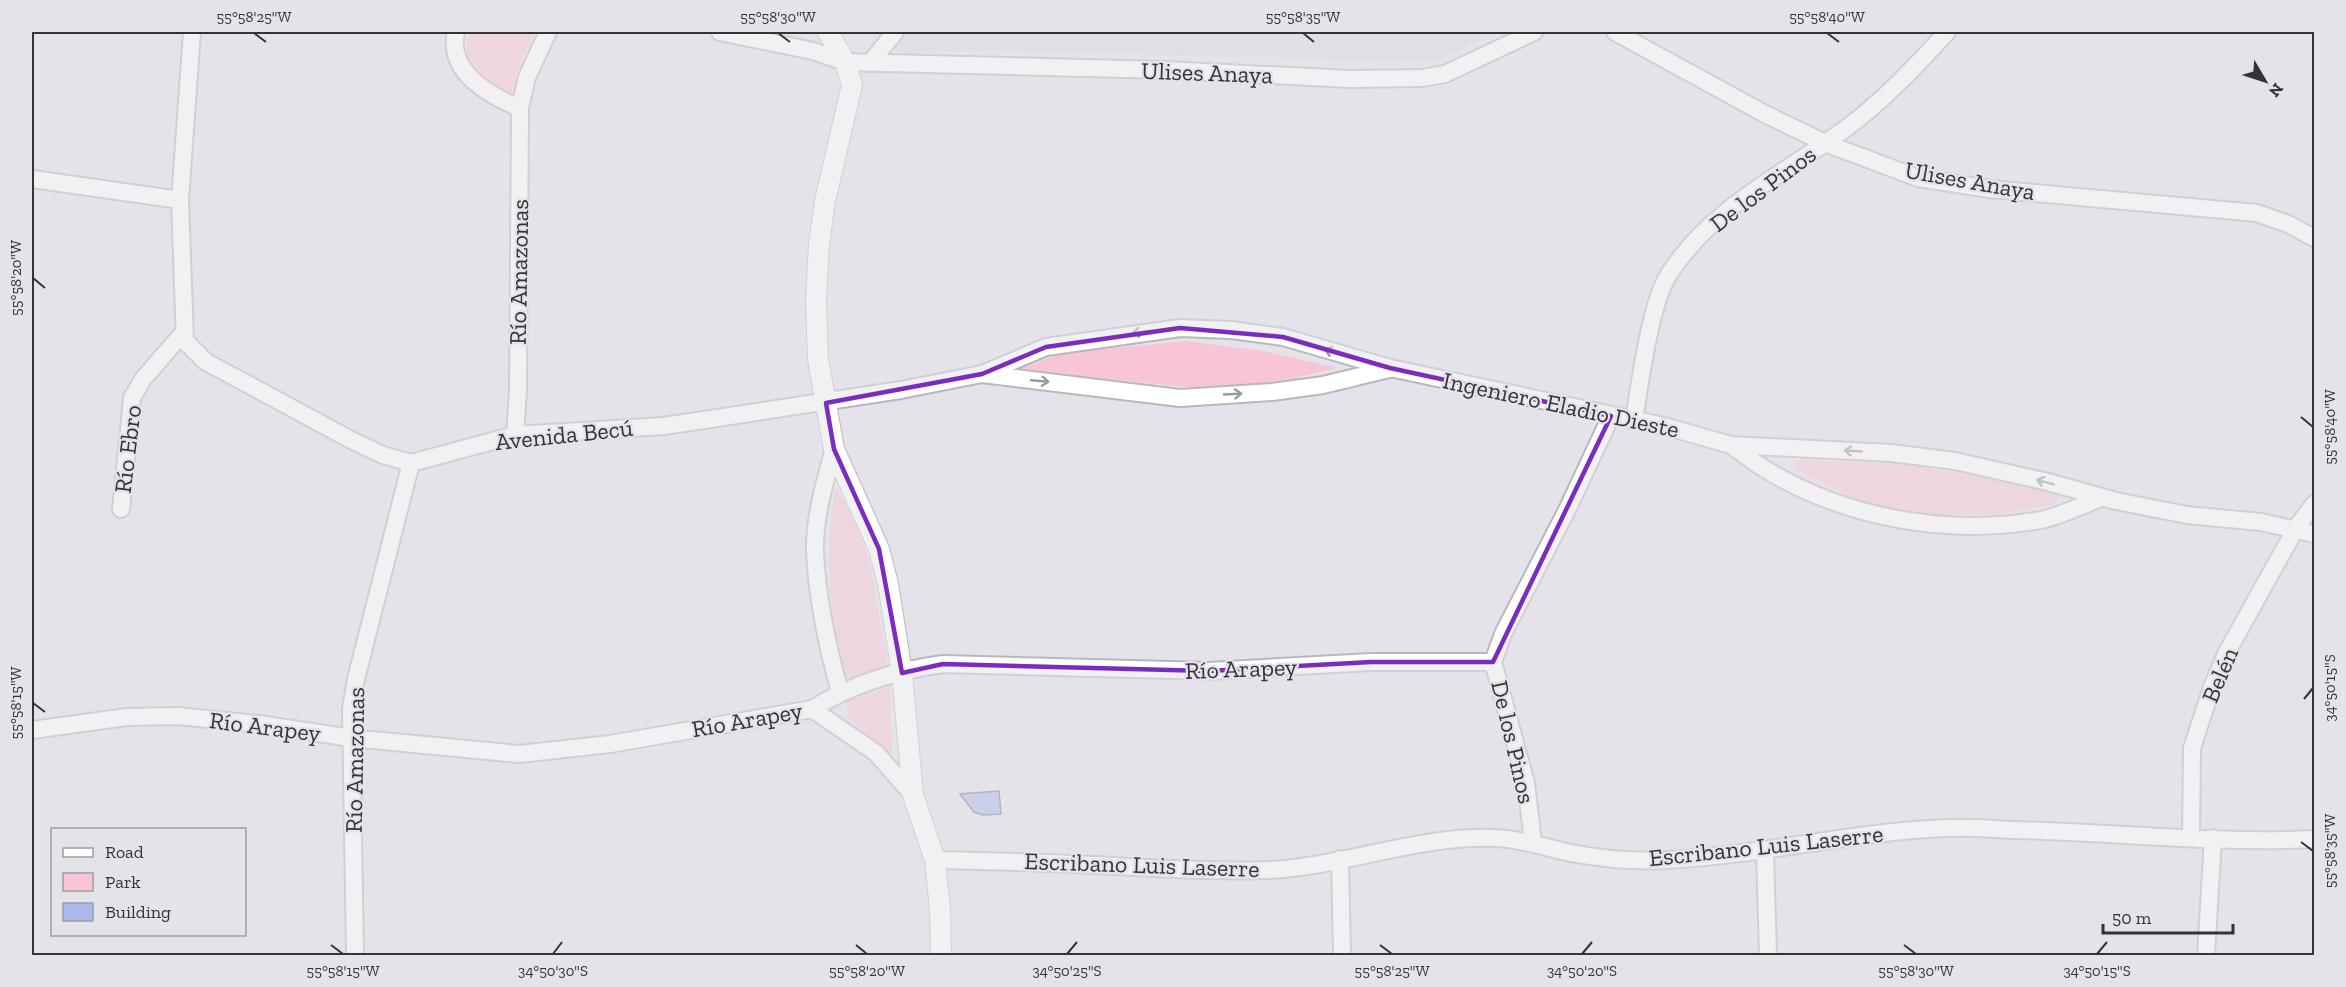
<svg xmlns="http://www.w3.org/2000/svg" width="2346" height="987" font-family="'Zilla Slab',serif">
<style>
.built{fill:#dcd7e5}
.green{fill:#f7c5d5}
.building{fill:#acb9eb;stroke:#787a80;stroke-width:1.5}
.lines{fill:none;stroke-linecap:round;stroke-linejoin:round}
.minor-casing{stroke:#b9b7be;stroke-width:20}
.tertiary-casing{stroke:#b9b7be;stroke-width:22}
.minor{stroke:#fff;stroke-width:16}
.tertiary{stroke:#fff;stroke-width:20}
.oneway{stroke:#9a999a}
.marked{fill:none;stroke:#7b2cbf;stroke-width:4.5;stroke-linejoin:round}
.ticks{fill:none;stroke:#343336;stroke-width:2}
.labels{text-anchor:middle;stroke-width:4.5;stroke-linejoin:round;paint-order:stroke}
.street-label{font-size:24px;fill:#343336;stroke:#e5e3ea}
.neatline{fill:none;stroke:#343336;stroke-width:2}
.ticks-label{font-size:15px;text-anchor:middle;fill:#343336}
</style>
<rect width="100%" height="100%" fill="#e5e3ea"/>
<polygon class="built" points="910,32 1500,32 1432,62 989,50 900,55 893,47"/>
<g class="green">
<path d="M471 32H535L516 73 513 92 507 94C488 81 454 58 471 32Z"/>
<polygon points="1187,341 1263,351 1337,368 1274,383 1197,388 1017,370 1061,353"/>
<polygon points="1795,460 1901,464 1990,478 2058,494 2055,504 1999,514 1924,515 1861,503 1798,470"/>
<path d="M836 487 856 521 870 564 888 667 854 681 841 672C830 606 823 554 836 487Z"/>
<polygon points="890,687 892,755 847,716 847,701"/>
</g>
<polygon class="building" points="999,791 1001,814 983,815 974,812 960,794"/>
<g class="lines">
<defs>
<g id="minor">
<polyline points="192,32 180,200 185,341 206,362 225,372 355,442 383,455 411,463 515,435 664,426 901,390 982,374 1046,347 1180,328 1231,330 1283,337 1390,368 1664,426 1731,445 1891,453 1955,461 2048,482 2116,501 2187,515 2261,522 2314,534"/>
<path d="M456 32C447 72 488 95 520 108L527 77 548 32"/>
<polyline points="720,32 813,51 845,62 1165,70 1351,79 1422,78 1445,74 1534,32"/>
<polyline points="1615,32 1765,114 1825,143 1918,178 1990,189 2257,213 2288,224 2314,238"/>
<polyline points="870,63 895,32"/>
<polyline points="32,179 180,200"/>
<polyline points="982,374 1180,398 1272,392 1323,385 1389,369"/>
<path d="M1634 420C1640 383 1650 304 1669 274 1712 207 1783 175 1845 129 1883 101 1915 67 1947 32"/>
<polyline points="515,435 518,391 520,108"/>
<path d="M1732 446C1745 455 1757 465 1770 472 1850 519 1949 536 2041 520 2061 516 2082 505 2101 498"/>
<path d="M834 449C825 481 814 518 815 552 817 596 828 649 840 692"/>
<polyline points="121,509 132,398 143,379 183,333"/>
<polyline points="812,709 876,753 913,795"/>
<path d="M32 730 127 717 177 716 259 724 351 738 519 754 610 744 812 709C851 685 898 670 943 664L1209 671 1371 662H1493"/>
<polyline points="2191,837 2192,748 2212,687 2227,652 2296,528 2314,504"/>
<polyline points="1533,842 1526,783 1493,662 1503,634 1568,508 1611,416"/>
<polyline points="1765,851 1768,956"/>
<polyline points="1340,859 1342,956"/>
<path d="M935 860C988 861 1041 862 1095 865 1153 868 1210 872 1269 870 1346 866 1418 835 1496 838 1523 839 1546 848 1571 853 1603 859 1636 862 1668 860 1761 855 1852 832 1945 828 1968 827 1992 829 2015 830 2114 832 2215 844 2314 839"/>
<polyline points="355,956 351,709 356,679 411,463"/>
<polyline points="2206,956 2213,838"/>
</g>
<polyline id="tertiary" points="828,32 845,62 852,85 825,201 819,244 816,300 818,359 834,449 879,549 888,584 902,673 913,795 935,860 940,909 941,956"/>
</defs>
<use href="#minor" class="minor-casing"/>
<use href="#tertiary" class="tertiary-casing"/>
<use href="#minor" class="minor"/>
<use href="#tertiary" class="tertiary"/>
</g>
<defs><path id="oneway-shaft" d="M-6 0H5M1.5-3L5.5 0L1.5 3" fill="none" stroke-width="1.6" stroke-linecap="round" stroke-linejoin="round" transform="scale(1.5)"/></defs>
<g class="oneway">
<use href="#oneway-shaft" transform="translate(1141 332) rotate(173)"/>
<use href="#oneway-shaft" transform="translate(1333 352) rotate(-164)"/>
<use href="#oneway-shaft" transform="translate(1040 381) rotate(5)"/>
<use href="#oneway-shaft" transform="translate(1233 394) rotate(-3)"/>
<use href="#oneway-shaft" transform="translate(1853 451) rotate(-177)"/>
<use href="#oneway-shaft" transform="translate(2045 482) rotate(-165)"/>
</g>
<path d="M0 0H2346V987H0ZM1180 328 1283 337 1390 368 1611 416 1493 662H1371L1209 671 943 664 902 673 879 549 834 449 826 403 982 374 1046 347Z" fill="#e5e3ea" fill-opacity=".55" fill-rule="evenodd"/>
<path class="marked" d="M1180 328 1283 337 1390 368 1611 416 1493 662H1371L1209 671 943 664 902 673 879 549 834 449 826 403 982 374 1046 347Z"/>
<path class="ticks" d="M254 33 266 42M778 33 790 42M1303 33 1314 42M1827 33 1839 42M33 278 45 288M2301 417 2313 427M2304 699 2313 688M33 703 45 712M2301 842 2313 851M331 945 343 954M856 945 867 954M1380 945 1392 954M1904 945 1916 954M553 954 562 942M1067 954 1077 942M1582 954 1592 942M2097 954 2107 942"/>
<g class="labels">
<g class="street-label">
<text transform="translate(1207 73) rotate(2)" y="8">Ulises Anaya</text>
<text transform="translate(1970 181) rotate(10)" y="8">Ulises Anaya</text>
<text transform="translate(1763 189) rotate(-37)" y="8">De los Pinos</text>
<text transform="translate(519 272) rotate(-89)" y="8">Río Amazonas</text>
<text transform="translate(1561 405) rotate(12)" y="8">Ingeniero Eladio Dieste</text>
<text transform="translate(564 435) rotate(-6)" y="8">Avenida Becú</text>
<text transform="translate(128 449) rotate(-83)" y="8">Río Ebro</text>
<text transform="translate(1241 669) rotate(-2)" y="8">Río Arapey</text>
<text transform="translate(2220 675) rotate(-67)" y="8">Belén</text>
<text transform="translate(747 720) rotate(-10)" y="8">Río Arapey</text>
<text transform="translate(265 727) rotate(7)" y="8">Río Arapey</text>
<text transform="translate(1513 742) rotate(77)" y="8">De los Pinos</text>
<text transform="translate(355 760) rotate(-89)" y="8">Río Amazonas</text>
<text transform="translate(1766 846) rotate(-6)" y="8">Escribano Luis Laserre</text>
<text transform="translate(1142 865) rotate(2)" y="8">Escribano Luis Laserre</text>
</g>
</g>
<rect width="2346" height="987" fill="none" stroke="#e5e3ea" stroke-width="66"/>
<rect x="51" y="828" width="195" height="108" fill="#e5e3ea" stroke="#9e9da2" stroke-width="1.5"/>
<rect x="63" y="848" width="30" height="9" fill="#ffffff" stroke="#9e9da2" stroke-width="1.5"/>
<text x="105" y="858" font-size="18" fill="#343336">Road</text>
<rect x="63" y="873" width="30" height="18" fill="#f7c5d5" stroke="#9e9da2" stroke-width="1.5"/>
<text x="105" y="888" font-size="18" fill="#343336">Park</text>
<rect x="63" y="903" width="30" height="18" fill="#acb9eb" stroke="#9e9da2" stroke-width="1.5"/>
<text x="105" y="918" font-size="18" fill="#343336">Building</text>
<g transform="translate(2265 81) rotate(129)" stroke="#e5e3ea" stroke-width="4.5" paint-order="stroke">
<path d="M0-4.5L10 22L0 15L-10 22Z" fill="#343336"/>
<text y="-9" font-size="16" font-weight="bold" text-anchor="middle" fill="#343336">N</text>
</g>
<path d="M2103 924v9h130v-9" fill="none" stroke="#343336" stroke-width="3"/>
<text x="2112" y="924" font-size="18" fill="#343336" stroke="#e5e3ea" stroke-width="4.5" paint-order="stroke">50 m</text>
<rect x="33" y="33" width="2280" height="921" class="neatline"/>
<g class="ticks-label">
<text x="254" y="22">55°58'25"W</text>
<text x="778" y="22">55°58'30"W</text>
<text x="1303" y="22">55°58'35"W</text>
<text x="1827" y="22">55°58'40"W</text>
<text transform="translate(16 278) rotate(-90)" y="5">55°58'20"W</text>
<text transform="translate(2330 427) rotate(-90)" y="5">55°58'40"W</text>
<text transform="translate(2330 688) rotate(-90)" y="5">34°50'15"S</text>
<text transform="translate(16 703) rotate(-90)" y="5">55°58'15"W</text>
<text transform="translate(2330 851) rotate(-90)" y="5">55°58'35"W</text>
<text x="343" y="976">55°58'15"W</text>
<text x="553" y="976">34°50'30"S</text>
<text x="867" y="976">55°58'20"W</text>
<text x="1067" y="976">34°50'25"S</text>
<text x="1392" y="976">55°58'25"W</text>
<text x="1582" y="976">34°50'20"S</text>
<text x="1916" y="976">55°58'30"W</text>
<text x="2097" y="976">34°50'15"S</text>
</g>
</svg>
